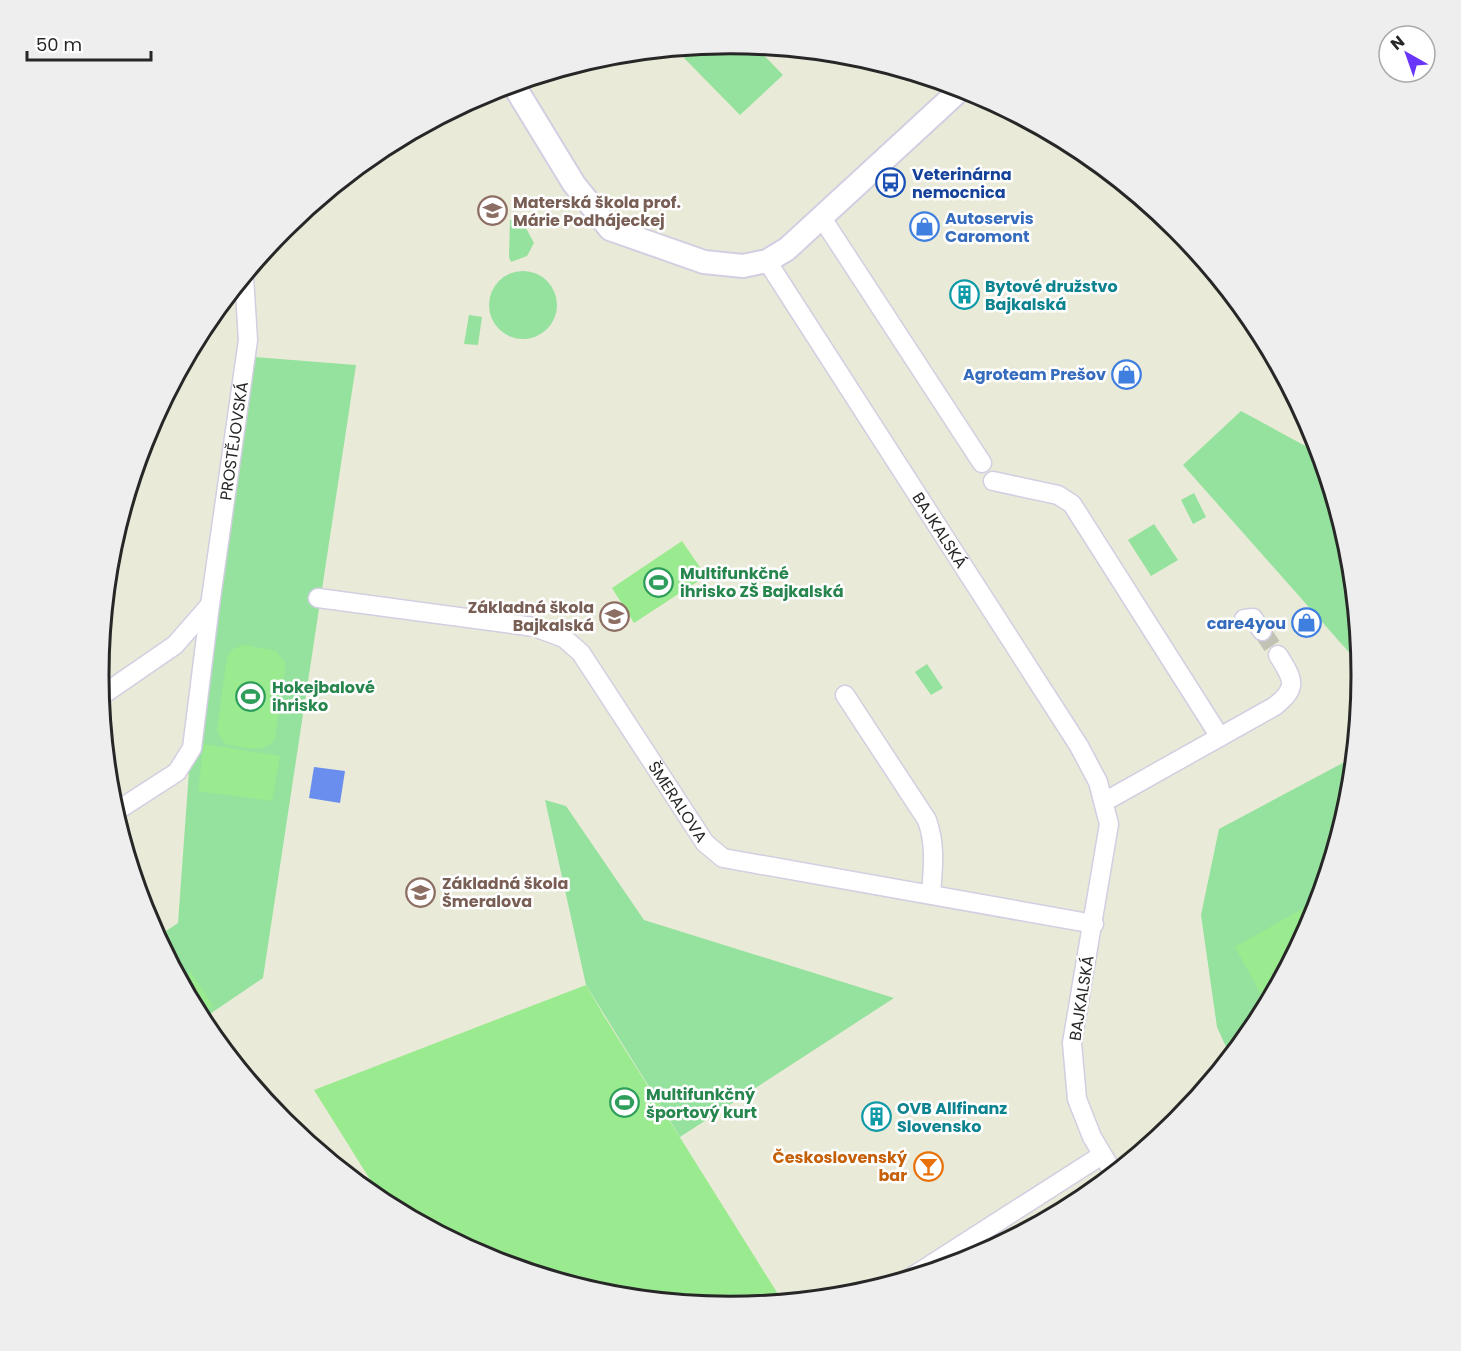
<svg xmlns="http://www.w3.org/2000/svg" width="1461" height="1351" font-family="Poppins,sans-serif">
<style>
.green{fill:#94e29d}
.pitch{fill:#9aea8f}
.water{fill:#698eee}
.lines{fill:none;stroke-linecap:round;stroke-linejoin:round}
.minor-tunnel{stroke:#c3c3b5;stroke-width:18;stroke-dasharray:18 9;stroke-linecap:butt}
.minor-casing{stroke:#d3cee1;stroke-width:21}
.tertiary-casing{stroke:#d3cee1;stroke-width:26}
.minor{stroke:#fff;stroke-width:18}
.tertiary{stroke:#fff;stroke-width:22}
.labels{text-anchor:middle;stroke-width:5;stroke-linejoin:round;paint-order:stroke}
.transit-label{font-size:16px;font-weight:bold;fill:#164399;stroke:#fff;text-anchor:start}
.education-label{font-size:16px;font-weight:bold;fill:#785e54;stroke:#fff;text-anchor:start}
.shop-label{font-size:16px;font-weight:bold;fill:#366cbe;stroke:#fff;text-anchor:end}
.culture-label{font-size:16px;font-weight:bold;fill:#0d838f;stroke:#fff;text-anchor:start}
.street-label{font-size:16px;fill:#272727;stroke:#fff}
.leisure-label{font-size:16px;font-weight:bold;fill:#27864d;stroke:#fff;text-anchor:start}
.food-label{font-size:16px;font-weight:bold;fill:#c56008;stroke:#fff;text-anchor:end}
.rim{fill:none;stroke:#272727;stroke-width:3}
</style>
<rect width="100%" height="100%" fill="#eaead8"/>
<g class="green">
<polygon points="731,44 755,46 783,75 740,115 684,58 696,47"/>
<polygon points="520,217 534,243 527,256 511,262 509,257 510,220"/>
<circle cx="523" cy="305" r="34"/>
<polygon points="469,315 482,317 478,345 464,344"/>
<polygon points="243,356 356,365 263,978 201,1020 157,937 178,923 189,771 193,758"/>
<polygon points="1241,411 1320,454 1350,553 1362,667 1183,465"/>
<polygon points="1194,493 1206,517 1193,524 1181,500"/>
<polygon points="1154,524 1178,560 1151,576 1128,540"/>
<polygon points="927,664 943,688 931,695 915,672"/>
<path d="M1354 757C1344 861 1297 976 1231 1058L1217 1027 1201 915 1219 829Z"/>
<polygon points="545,800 566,806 644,920 894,998 680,1137 586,985"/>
</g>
<g class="pitch">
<polygon points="682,541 706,576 634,623 612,588"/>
<path d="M244 645 276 651 286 664 275 738C265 756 241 746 225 744L217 731 227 657 233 649Z"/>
<polygon points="204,744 280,756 272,801 198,791"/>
<polygon points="1320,899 1314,918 1267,1005 1235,947"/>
<polygon points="191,972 213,1006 199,1015 180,979"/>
<polygon points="586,985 604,1016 783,1302 731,1307 607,1295 488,1259 386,1205 314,1090"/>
</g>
<polygon class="water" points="314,767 345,771 340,803 309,798"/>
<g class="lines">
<polyline class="minor-tunnel" points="1262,631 1278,655"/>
<defs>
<g id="minor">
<polyline points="822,218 982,463"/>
<path id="s1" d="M767 261 1079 746 1098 782 1109 824 1072 1043 1077 1099 1092 1137 1114 1174"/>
<polyline points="993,481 1058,495 1072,504 1220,737"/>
<path id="s2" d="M318 598 534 627 564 638 581 653 705 843 723 858 1094 924"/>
<polyline points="1244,619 1253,618 1262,631"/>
<path d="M845 695 927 820C936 846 933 867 931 894"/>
<polyline points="101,696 175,645 210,605"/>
<path d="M1104 802 1275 706C1299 687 1293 679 1278 655"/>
<path id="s3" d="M115 812 177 772 192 748 210 605 248 340 244 277"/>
<polyline points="910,1278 1102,1155"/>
</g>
<polyline id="tertiary" points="513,84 574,184 610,229 704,262 743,266 767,261 787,249 962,88"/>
</defs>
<use href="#minor" class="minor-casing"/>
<use href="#tertiary" class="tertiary-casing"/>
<use href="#minor" class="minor"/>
<use href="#tertiary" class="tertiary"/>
</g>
<defs>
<symbol id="bus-ring" viewBox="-11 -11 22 22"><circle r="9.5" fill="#fff" stroke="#1a4fb4" stroke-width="1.5"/><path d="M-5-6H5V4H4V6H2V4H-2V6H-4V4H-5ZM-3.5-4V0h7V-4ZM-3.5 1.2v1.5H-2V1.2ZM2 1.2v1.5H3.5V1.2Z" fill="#1a4fb4"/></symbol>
<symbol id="school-ring" viewBox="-11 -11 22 22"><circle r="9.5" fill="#fff" stroke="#8d6e63" stroke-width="1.5"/><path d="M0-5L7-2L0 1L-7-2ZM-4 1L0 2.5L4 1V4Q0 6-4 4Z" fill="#8d6e63"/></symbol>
<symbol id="shop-ring" viewBox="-11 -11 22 22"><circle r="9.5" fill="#fff" stroke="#3f7fe0" stroke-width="1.5"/><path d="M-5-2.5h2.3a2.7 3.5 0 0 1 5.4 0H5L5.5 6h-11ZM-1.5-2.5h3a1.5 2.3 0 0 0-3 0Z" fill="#3f7fe0"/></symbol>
<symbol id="building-ring" viewBox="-11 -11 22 22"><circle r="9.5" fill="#fff" stroke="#0f9aa8" stroke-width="1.5"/><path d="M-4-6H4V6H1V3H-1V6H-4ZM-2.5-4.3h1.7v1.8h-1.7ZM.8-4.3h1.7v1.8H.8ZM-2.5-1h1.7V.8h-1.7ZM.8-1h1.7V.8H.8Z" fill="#0f9aa8"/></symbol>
<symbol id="stadium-ring" viewBox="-11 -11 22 22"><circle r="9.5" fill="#fff" stroke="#2e9e5b" stroke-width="1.5"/><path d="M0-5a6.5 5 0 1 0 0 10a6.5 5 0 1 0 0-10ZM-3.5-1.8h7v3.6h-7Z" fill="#2e9e5b"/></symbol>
<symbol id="bar-ring" viewBox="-11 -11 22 22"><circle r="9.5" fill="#fff" stroke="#e8710a" stroke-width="1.5"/><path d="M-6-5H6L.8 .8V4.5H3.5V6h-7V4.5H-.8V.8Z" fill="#e8710a"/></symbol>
</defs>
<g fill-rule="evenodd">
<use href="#bus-ring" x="874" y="166" width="33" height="33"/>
<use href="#school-ring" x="476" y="194" width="33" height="33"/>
<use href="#shop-ring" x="908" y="210" width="33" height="33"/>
<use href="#building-ring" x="948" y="278" width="33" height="33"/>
<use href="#shop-ring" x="1110" y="358" width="33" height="33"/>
<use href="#stadium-ring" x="642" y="566" width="33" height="33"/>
<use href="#school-ring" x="598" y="600" width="33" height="33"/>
<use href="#shop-ring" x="1290" y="606" width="33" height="33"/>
<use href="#stadium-ring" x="234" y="680" width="33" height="33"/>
<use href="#school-ring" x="404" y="876" width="33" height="33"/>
<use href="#stadium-ring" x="608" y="1086" width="33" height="33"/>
<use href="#building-ring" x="860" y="1100" width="33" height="33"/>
<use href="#bar-ring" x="912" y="1150" width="33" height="33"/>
</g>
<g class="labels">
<g class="transit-label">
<text x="912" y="180">Veterinárna<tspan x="912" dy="18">nemocnica</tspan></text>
</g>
<g class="education-label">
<text x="513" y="208">Materská škola prof.<tspan x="513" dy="18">Márie Podhájeckej</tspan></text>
<text x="594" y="613" text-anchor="end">Základná škola<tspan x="594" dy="18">Bajkalská</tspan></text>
<text x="442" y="889">Základná škola<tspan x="442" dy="18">Šmeralova</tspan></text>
</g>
<g class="shop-label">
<text x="945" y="224" text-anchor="start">Autoservis<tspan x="945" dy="18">Caromont</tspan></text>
<text x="1106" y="380">Agroteam Prešov</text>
<text x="1286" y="629">care4you</text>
</g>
<g class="culture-label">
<text x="985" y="292">Bytové družstvo<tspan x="985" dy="18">Bajkalská</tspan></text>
<text x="897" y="1114">OVB Allfinanz<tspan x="897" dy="18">Slovensko</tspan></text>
</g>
<g class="street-label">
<text dy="6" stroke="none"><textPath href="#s3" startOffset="412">PROSTĚJOVSKÁ</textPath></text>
<text dy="6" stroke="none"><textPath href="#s1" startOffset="320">BAJKALSKÁ</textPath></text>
<text dy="6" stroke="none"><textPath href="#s2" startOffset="450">ŠMERALOVA</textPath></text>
<text transform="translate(1081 998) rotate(-81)" y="6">BAJKALSKÁ</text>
</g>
<g class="leisure-label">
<text x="680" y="579">Multifunkčné<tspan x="680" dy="18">ihrisko ZŠ Bajkalská</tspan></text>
<text x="272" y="693">Hokejbalové<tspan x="272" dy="18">ihrisko</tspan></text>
<text x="646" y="1100">Multifunkčný<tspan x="646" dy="18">športový kurt</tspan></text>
</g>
<g class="food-label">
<text x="907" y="1163">Československý<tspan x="907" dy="18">bar</tspan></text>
</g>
</g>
<path d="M0 0H1461V1351H0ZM109 675a621 621 0 1 1 1242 0a621 621 0 1 1-1242 0Z" fill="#eee" fill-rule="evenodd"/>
<path class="rim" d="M109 675a621 621 0 1 1 1242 0a621 621 0 1 1-1242 0Z"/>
<g transform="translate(1407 54) rotate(320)"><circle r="28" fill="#ffffff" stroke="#a9a9a9" stroke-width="1.5"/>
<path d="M0-4.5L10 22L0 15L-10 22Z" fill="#6a35fa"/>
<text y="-9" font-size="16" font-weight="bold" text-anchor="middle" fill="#272727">N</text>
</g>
<path d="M27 51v9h124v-9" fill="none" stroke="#272727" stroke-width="3"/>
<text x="36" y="51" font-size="18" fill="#272727" stroke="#ffffff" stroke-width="4.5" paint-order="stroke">50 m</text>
</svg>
